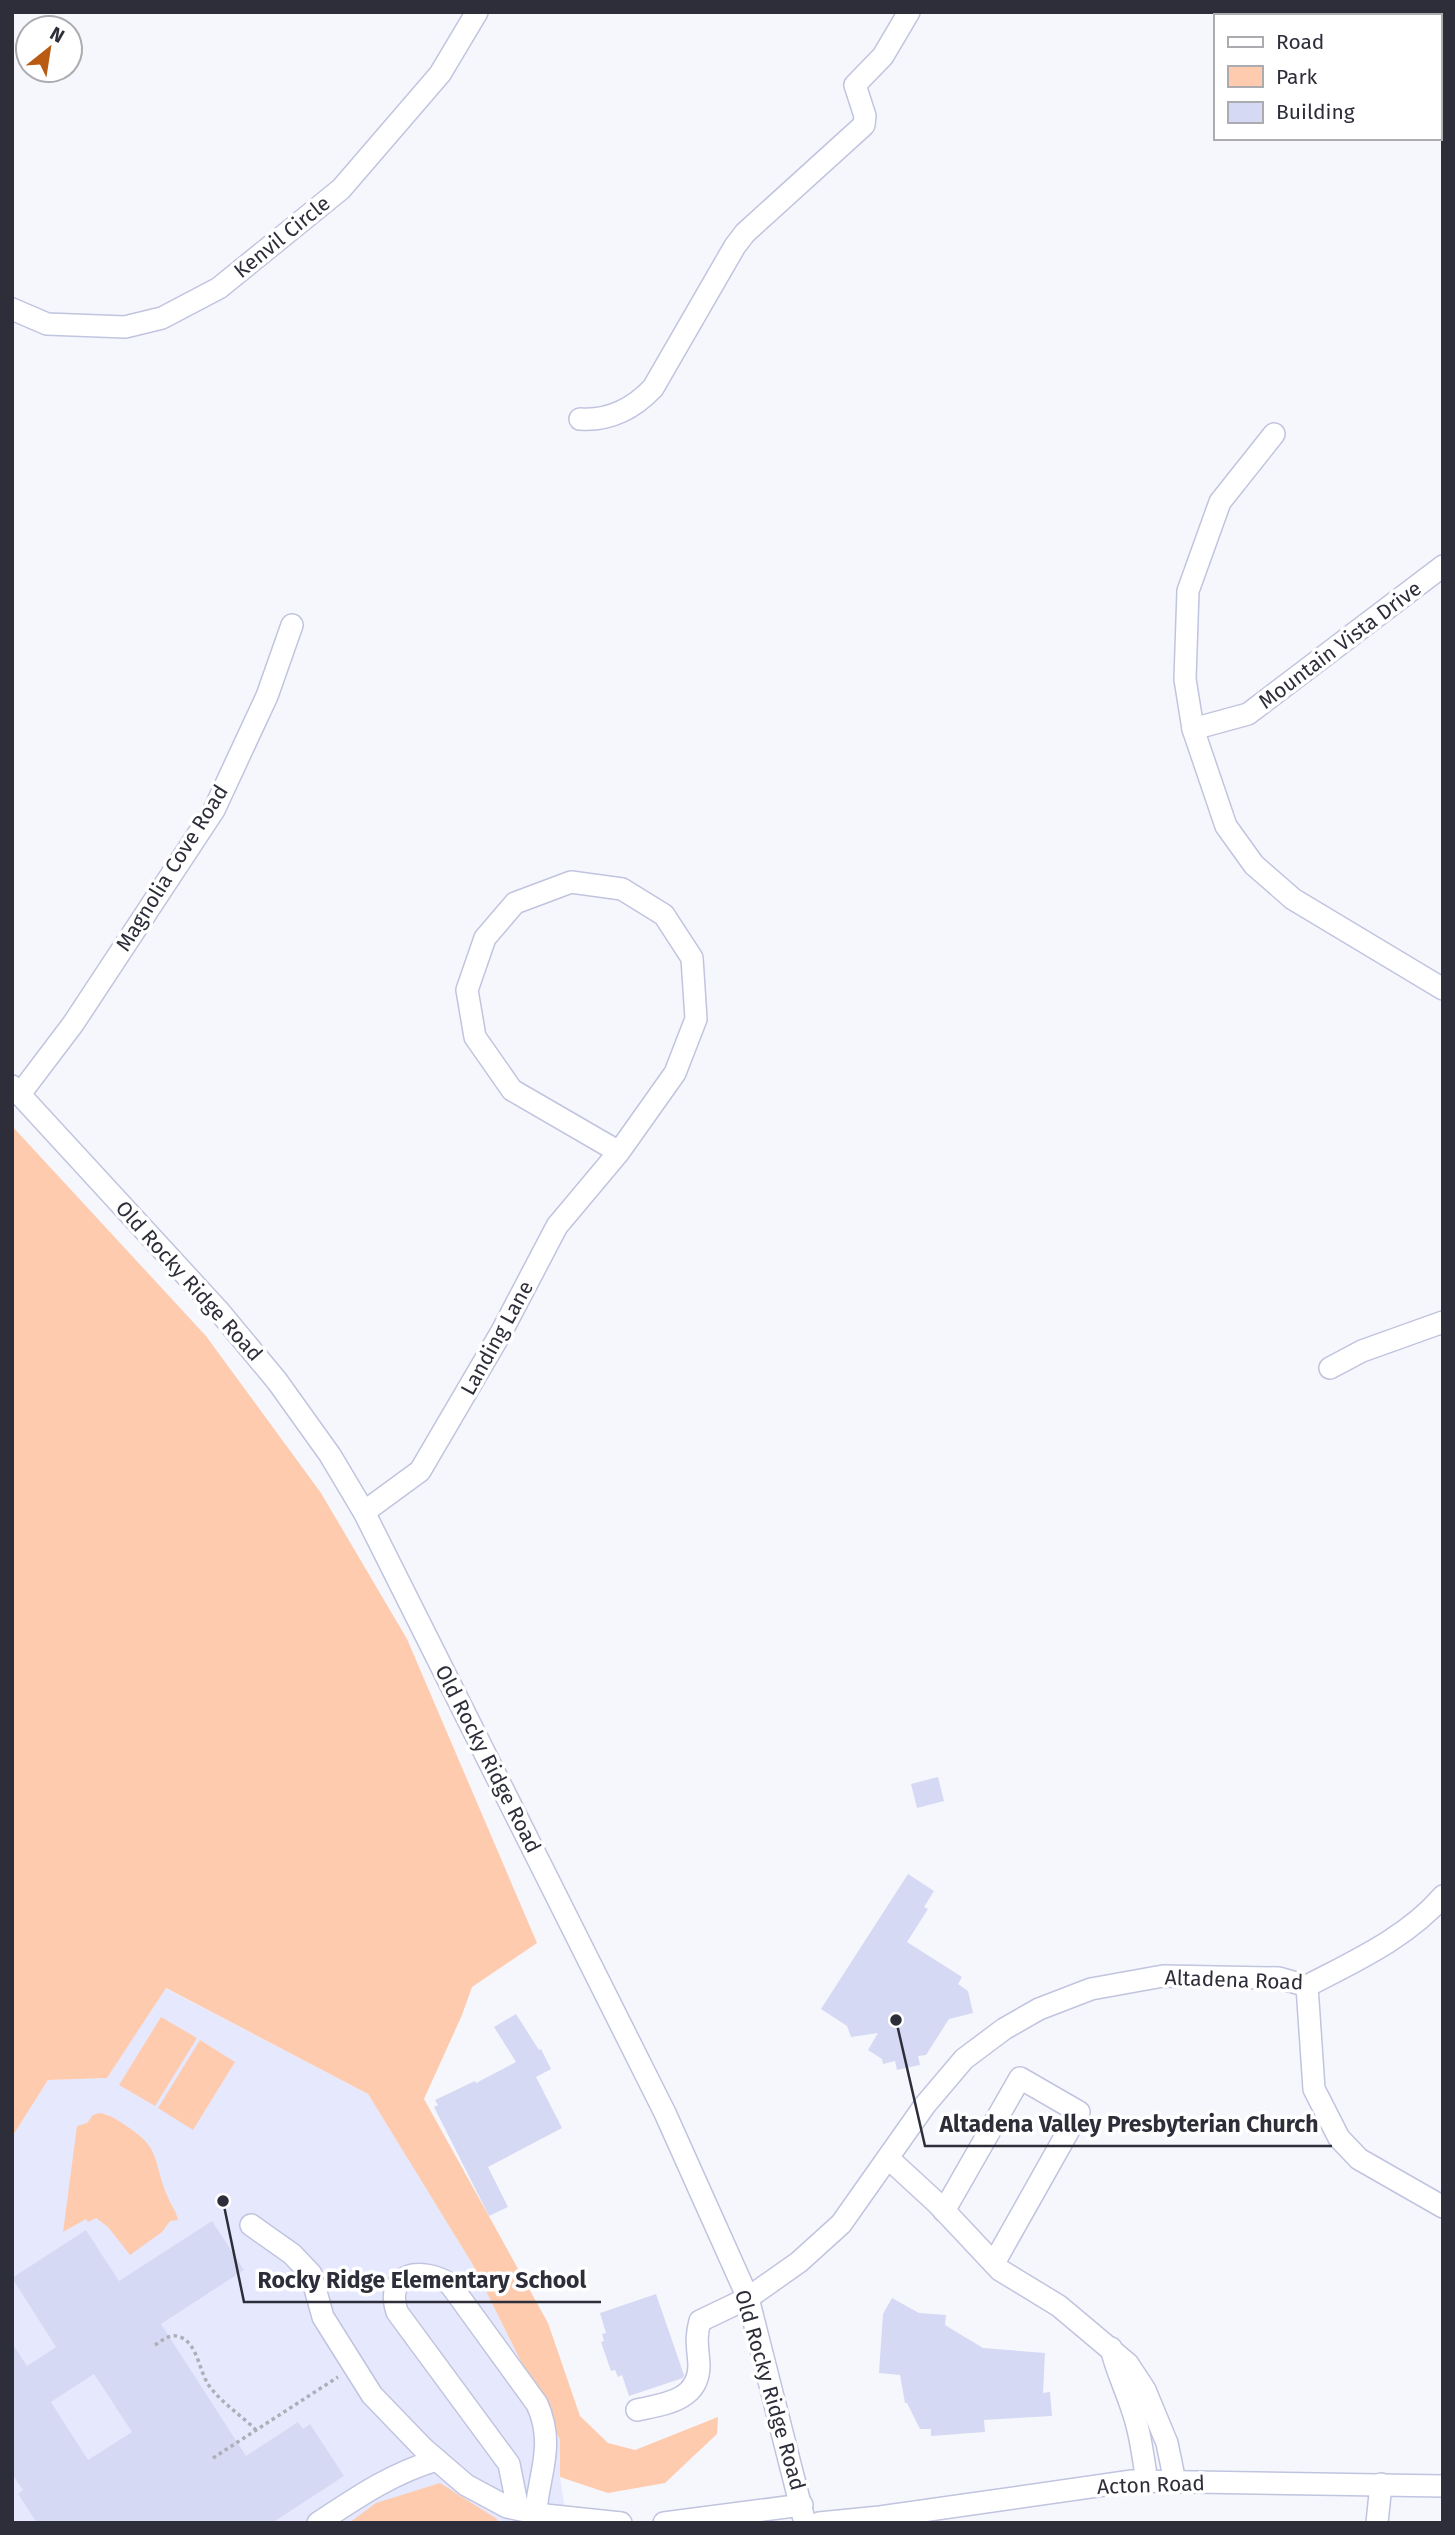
<svg xmlns="http://www.w3.org/2000/svg" width="1455" height="2535" font-family="'Fira Sans',sans-serif">
<style>
.built{fill:#e6e9fe}
.green{fill:#fecbaf}
.building{fill:#d5d9f4;fill-rule:evenodd}
.lines{fill:none;stroke-linecap:round;stroke-linejoin:round}
.minor-casing{stroke:#c0c4df;stroke-width:24}
.path{stroke:#adaeb6;stroke-width:3.5;stroke-dasharray:3.5 3.5;stroke-linecap:butt}
.minor{stroke:#fff;stroke-width:21}
.labels{text-anchor:middle;stroke-width:7;stroke-linejoin:round;paint-order:stroke}
.street-label{font-size:21px;fill:#2d2e39;stroke:#fff}
.leader{fill:none;stroke:#2d2e39;stroke-width:2.5}
.callout-dot{fill:#2d2e39;stroke:#fff;stroke-width:2.5}
.callout-label{font-size:23px;text-anchor:middle;font-weight:bold;fill:#2d2e39;stroke:#fff;stroke-width:7;stroke-linejoin:round;paint-order:stroke}
</style>
<rect width="100%" height="100%" fill="#f6f7fd"/>
<polygon class="built" points="165,1988 368,2094 473,2265 560,2440 560,2477 567,2523 12,2523 12,2137 48,2080 107,2078"/>
<g class="green">
<polygon points="12,1126 206,1336 321,1493 407,1639 537,1943 472,1987 462,2015 424,2099 548,2323 580,2416 608,2443 635,2450 718,2417 717,2434 665,2483 608,2493 560,2477 560,2440 473,2265 368,2094 166,1988 107,2078 48,2080 12,2137"/>
<polygon points="161,2017 197,2038 155,2106 119,2085"/>
<polygon points="200,2040 235,2062 193,2130 158,2108"/>
<path d="M100 2113C110 2115 116 2119 125 2125 162 2149 152 2158 167 2195 170 2204 176 2210 178 2220L170 2221 162 2232 130 2255 108 2227 96 2218 88 2222 86 2219 63 2232 77 2126 87 2123 93 2115Z"/>
<polygon points="440,2483 497,2519 497,2523 349,2523 376,2503"/>
</g>
<g class="building">
<polygon points="938,1777 944,1801 917,1808 911,1784"/>
<polygon points="908,1874 934,1891 924,1907 928,1909 907,1942 962,1977 958,1984 968,1991 973,2013 949,2019 926,2055 918,2056 920,2065 897,2070 895,2061 883,2064 882,2059 868,2050 878,2033 851,2037 847,2026 821,2009"/>
<polygon points="516,2014 539,2050 541,2049 551,2069 536,2077 562,2128 488,2167 508,2207 489,2216 434,2107 438,2105 435,2100 475,2081 476,2083 516,2062 494,2027"/>
<path d="M212 2221 244 2270 161 2324 246 2456 298 2422 303 2429 310 2424 344 2476 272 2523H37L18 2494 23 2490 12 2474V2343L27 2366 56 2347 12 2278 86 2230 119 2281ZM94 2374 132 2432 88 2460 51 2402Z"/>
<polygon points="656,2294 684,2375 683,2378 629,2396 622,2375 618,2377 615,2370 611,2371 601,2342 604,2341 602,2334 606,2333 600,2313"/>
<polygon points="892,2298 919,2313 946,2315 945,2325 983,2348 1045,2353 1043,2393 1050,2392 1052,2416 984,2420 985,2432 931,2436 931,2429 920,2429 907,2403 905,2403 900,2375 879,2373 883,2314"/>
</g>
<g class="lines">
<defs>
<g id="minor">
<polyline points="12,309 47,324 125,327 162,318 219,288 341,189 440,74 477,12"/>
<path d="M580 419C609 421 633 409 653 388L735 246 745 233 864 125 865 116 855 85 883 56 909 12"/>
<polyline points="1274,434 1220,502 1188,591 1185,679 1193,729 1226,826 1254,865 1293,899 1443,989"/>
<polyline points="1193,729 1248,714 1443,566"/>
<polyline points="12,1086 218,1310 277,1381 330,1455 364,1512 665,2113 748,2298 805,2523"/>
<polyline points="20,1094 73,1024 214,810 267,696 292,625"/>
<polyline points="1330,1368 1362,1351 1443,1322"/>
<polyline points="364,1512 420,1471 502,1331 557,1226 619,1152 512,1090 475,1037 467,990 485,938 515,903 571,882 622,889 664,915 692,958 696,1019 675,1073 619,1152"/>
<polyline points="1307,1986 1314,2089 1339,2138 1359,2159 1443,2207"/>
<polyline points="888,2158 938,2204 1000,2270 1059,2306 1128,2364 1145,2390 1167,2443 1175,2482"/>
<polyline points="944,2211 1020,2078 1079,2112 994,2263"/>
<polyline points="251,2225 292,2254 311,2274 323,2317 372,2395 423,2448 466,2485 507,2507 545,2515 621,2523"/>
<path d="M1111 2348C1116 2369 1124 2385 1131 2406 1140 2430 1143 2456 1147 2482"/>
<path d="M637 2410C664 2404 699 2401 699 2365 698 2347 695 2339 700 2321L748 2298 799 2262 841 2224 925 2105 964 2059 1004 2029 1039 2009 1091 1989 1163 1976 1279 1978 1307 1986C1355 1961 1408 1937 1443 1896"/>
<path d="M518 2509 509 2464 397 2312C384 2271 422 2267 450 2284L537 2404C557 2448 536 2478 535 2523"/>
<path d="M318 2523C356 2498 392 2473 437 2460"/>
<polyline points="664,2523 802,2505"/>
<polyline points="819,2523 880,2517 1132,2481 1443,2486"/>
<polyline points="1377,2523 1381,2484"/>
</g>
</defs>
<use href="#minor" class="minor-casing"/>
<g class="path">
<path d="M155 2345C163 2340 170 2333 180 2337 197 2343 199 2370 208 2384 219 2401 241 2415 256 2430"/>
<polyline points="213,2458 338,2377"/>
</g>
<use href="#minor" class="minor"/>
</g>
<g class="labels">
<g class="street-label">
<text transform="translate(282 237) rotate(-39)" y="7">Kenvil Circle</text>
<text transform="translate(1340 645) rotate(-37)" y="7">Mountain Vista Drive</text>
<text transform="translate(172 868) rotate(-58)" y="7">Magnolia Cove Road</text>
<text transform="translate(189 1281) rotate(48)" y="7">Old Rocky Ridge Road</text>
<text transform="translate(497 1338) rotate(-61)" y="7">Landing Lane</text>
<text transform="translate(488 1759) rotate(63)" y="7">Old Rocky Ridge Road</text>
<text transform="translate(1234 1980) rotate(2)" y="7">Altadena Road</text>
<text transform="translate(770 2390) rotate(74)" y="7">Old Rocky Ridge Road</text>
<text transform="translate(1151 2485) rotate(-2)" y="7">Acton Road</text>
</g>
</g>
<path class="leader" d="M896 2020L925 2146H1332M223 2201L244 2302H601"/>
<g class="callout-dot">
<circle cx="896" cy="2020" r="7"/>
<circle cx="223" cy="2201" r="7"/>
</g>
<g class="callout-label">
<text x="1129" y="2132">Altadena Valley Presbyterian Church</text>
<text x="422" y="2288">Rocky Ridge Elementary School</text>
</g>
<rect width="1455" height="2535" fill="none" stroke="#2d2e39" stroke-width="28"/>
<rect x="1214" y="14" width="228" height="126" fill="#ffffff" stroke="#ababb0" stroke-width="2"/>
<rect x="1228" y="37" width="35" height="10" fill="#ffffff" stroke="#ababb0" stroke-width="2"/>
<text x="1276" y="49" font-size="21" fill="#2d2e39">Road</text>
<rect x="1228" y="66" width="35" height="21" fill="#fecbaf" stroke="#ababb0" stroke-width="2"/>
<text x="1276" y="84" font-size="21" fill="#2d2e39">Park</text>
<rect x="1228" y="102" width="35" height="21" fill="#d5d9f4" stroke="#ababb0" stroke-width="2"/>
<text x="1276" y="119" font-size="21" fill="#2d2e39">Building</text>
<g transform="translate(49 49) rotate(30)"><circle r="33" fill="#ffffff" stroke="#ababb0" stroke-width="2"/>
<path d="M0-5L12 26L0 18L-12 26Z" fill="#ba5b13"/>
<text y="-10" font-size="19" font-weight="bold" text-anchor="middle" fill="#2d2e39">N</text>
</g>
</svg>
